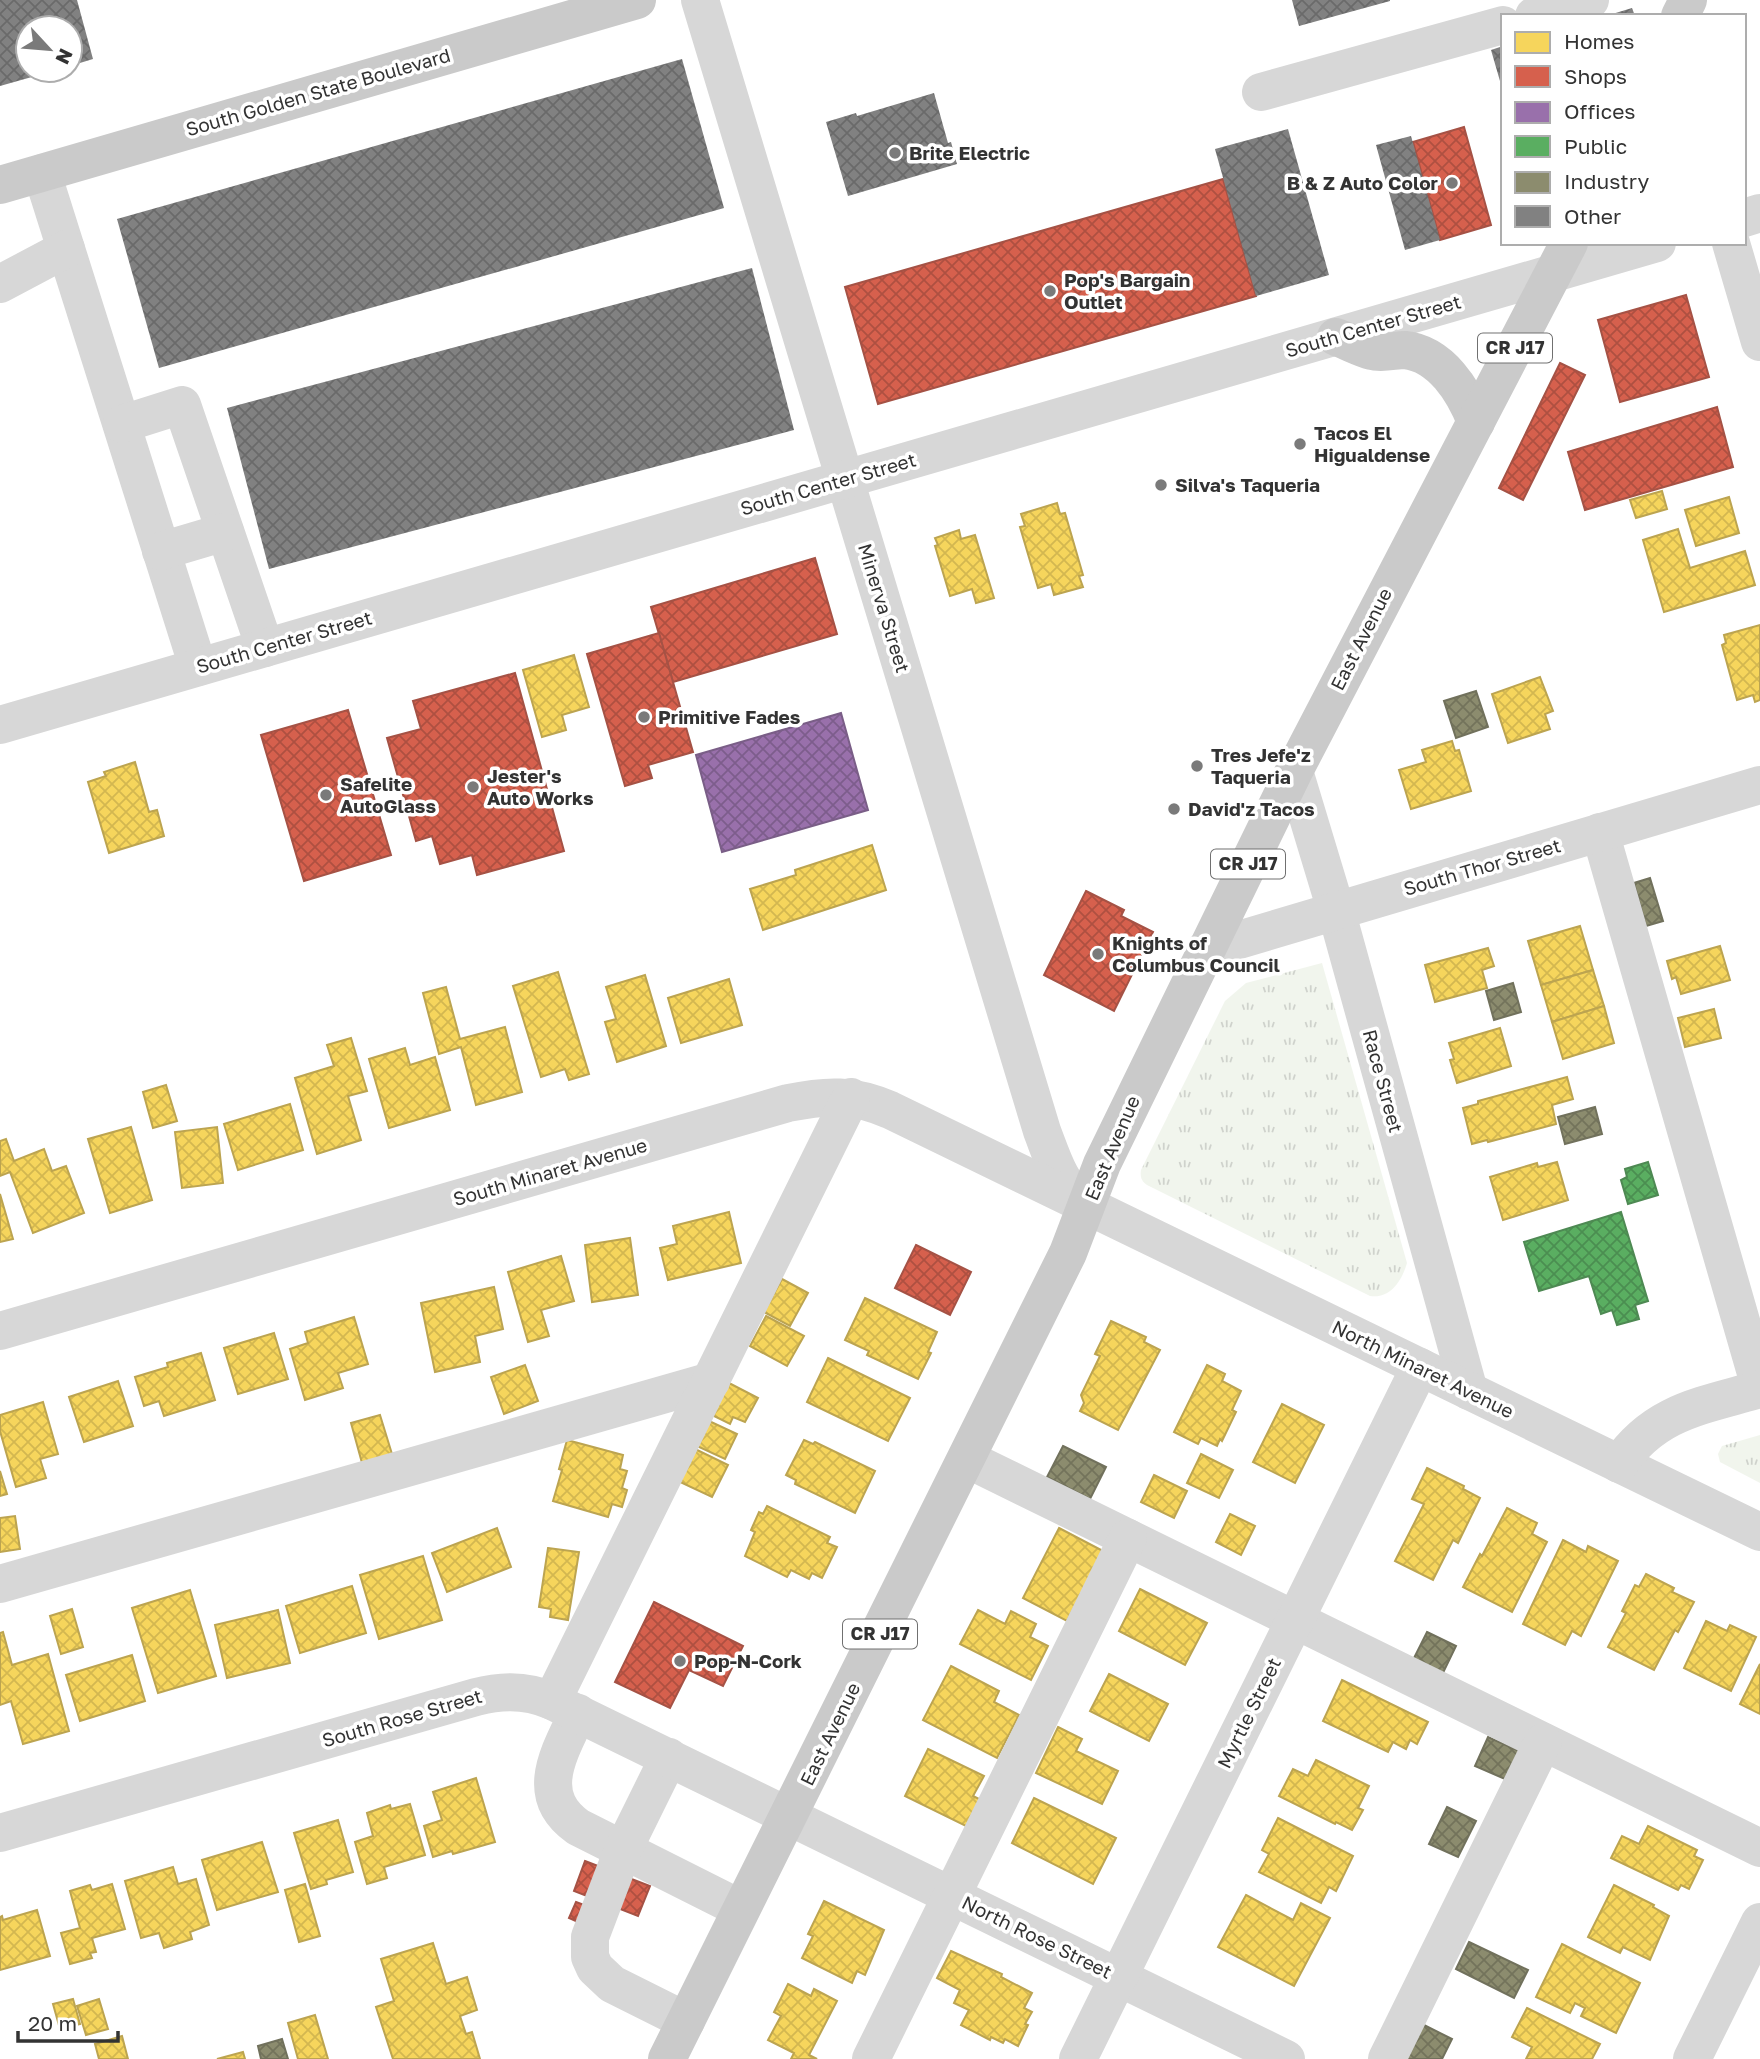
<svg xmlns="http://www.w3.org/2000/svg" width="1760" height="2059" font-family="'Golos Text',sans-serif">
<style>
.grass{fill:url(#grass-tufts)}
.homes{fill:url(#homes-cross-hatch);stroke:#bca450;stroke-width:2}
.shops{fill:url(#shops-cross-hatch);stroke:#a55245;stroke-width:2}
.offices{fill:url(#offices-cross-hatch);stroke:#7a5e87;stroke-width:2}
.public{fill:url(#public-cross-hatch);stroke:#4e8953;stroke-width:2}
.industry{fill:url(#industry-cross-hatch);stroke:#71715c;stroke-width:2}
.building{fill:url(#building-cross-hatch)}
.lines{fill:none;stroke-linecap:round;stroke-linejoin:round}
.minor{stroke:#d7d7d7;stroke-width:38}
.major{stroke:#cacaca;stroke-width:38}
.poi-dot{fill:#7a7a7a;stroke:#fff;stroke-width:2.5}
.labels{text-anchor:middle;stroke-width:7;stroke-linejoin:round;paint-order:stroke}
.shield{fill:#fff;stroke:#707070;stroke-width:2}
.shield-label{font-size:18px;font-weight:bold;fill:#333}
.street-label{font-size:19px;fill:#333;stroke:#fff}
.poi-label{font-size:19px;font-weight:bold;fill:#333;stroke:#fff;text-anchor:start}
</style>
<defs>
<pattern id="grass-tufts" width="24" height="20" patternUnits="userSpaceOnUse" patternTransform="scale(1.75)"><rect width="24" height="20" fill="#f1f5ed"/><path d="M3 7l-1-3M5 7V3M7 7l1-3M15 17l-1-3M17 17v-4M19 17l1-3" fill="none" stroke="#cfd2cc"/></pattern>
<pattern id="homes-cross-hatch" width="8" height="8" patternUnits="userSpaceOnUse" patternTransform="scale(1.75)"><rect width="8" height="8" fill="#f6d55c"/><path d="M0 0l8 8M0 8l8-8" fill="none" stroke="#d3b750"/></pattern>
<pattern id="shops-cross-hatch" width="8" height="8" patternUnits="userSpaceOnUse" patternTransform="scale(1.75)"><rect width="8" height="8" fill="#d6604d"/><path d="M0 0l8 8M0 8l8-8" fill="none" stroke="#ae5041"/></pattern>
<pattern id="offices-cross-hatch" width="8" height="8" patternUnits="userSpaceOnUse" patternTransform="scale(1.75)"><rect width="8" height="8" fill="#9970ab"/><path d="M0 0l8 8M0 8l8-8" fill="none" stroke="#7d5d8c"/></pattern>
<pattern id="public-cross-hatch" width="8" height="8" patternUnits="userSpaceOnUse" patternTransform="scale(1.75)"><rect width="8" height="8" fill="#5aae61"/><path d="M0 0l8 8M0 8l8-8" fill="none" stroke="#4b8e51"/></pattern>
<pattern id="industry-cross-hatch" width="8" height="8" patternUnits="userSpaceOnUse" patternTransform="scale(1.75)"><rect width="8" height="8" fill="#8c8c6e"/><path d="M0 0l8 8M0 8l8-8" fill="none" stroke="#73735b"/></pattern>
<pattern id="building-cross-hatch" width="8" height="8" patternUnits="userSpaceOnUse" patternTransform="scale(1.75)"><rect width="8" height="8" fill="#818181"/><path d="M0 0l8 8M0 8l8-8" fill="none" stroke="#6a6a6a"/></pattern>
</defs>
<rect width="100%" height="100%" fill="#fff"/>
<g class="grass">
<path d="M1322 963 1407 1263C1402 1280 1391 1299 1370 1296L1147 1185C1141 1181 1140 1176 1141 1170L1225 1001 1246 983Z"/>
<polygon points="1760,1435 1760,1483 1720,1462 1718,1454 1722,1446"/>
</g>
<g class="homes">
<polygon points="1662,491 1667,509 1636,518 1630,500"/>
<polygon points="1729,497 1739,533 1696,546 1685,510"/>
<polygon points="1057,503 1060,514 1065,513 1083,575 1079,576 1083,587 1054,595 1051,584 1038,588 1020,527 1025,526 1021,514"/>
<polygon points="1678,529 1690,568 1745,551 1755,585 1664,612 1643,540"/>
<polygon points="959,530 961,539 975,535 994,598 976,603 972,589 950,596 935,546 938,545 935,538"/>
<polygon points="1760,625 1760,700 1755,702 1753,695 1737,700 1722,645 1726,643 1724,635"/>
<polygon points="574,655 589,707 562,715 566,730 542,737 523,670"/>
<polygon points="1540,677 1553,711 1545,714 1550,729 1508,743 1492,694"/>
<polygon points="1452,741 1455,751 1459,750 1471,791 1411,809 1399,770 1426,762 1422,750"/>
<polygon points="135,762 149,812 157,810 164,836 109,853 88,782 106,776 104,772"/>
<polygon points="872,845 886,890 763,930 750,889 796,875 795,870"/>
<polygon points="1580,926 1593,970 1541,985 1528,941"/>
<polygon points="1720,946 1730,980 1681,994 1676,977 1672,979 1667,961"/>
<polygon points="1488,948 1494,966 1482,970 1487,988 1435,1002 1425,965"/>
<polygon points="1593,970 1604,1006 1552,1022 1541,985"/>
<polygon points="558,972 589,1074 569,1080 565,1069 541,1077 513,986"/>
<polygon points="645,975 666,1046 617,1062 605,1022 616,1019 606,987"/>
<polygon points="729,979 742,1025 681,1043 668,998"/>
<polygon points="446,987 460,1039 505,1027 522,1092 476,1105 461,1047 439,1054 423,993"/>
<polygon points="1604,1006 1614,1043 1563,1059 1552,1022"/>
<polygon points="1714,1009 1721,1038 1685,1047 1678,1018"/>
<polygon points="1500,1028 1511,1066 1457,1083 1450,1060 1454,1059 1449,1043"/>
<polygon points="351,1038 367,1091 348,1096 361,1140 317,1154 295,1078 334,1066 327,1045"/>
<polygon points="405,1048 410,1065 435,1057 450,1110 389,1128 369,1059"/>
<polygon points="1567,1077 1573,1099 1552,1105 1556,1124 1488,1142 1487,1140 1472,1144 1463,1108 1478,1104 1478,1101"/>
<polygon points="166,1085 177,1121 153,1128 143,1092"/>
<polygon points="290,1104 303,1150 238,1170 224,1124"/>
<polygon points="131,1127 152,1200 110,1213 88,1139"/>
<polygon points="217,1127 223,1183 182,1188 175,1132"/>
<polygon points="6,1139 14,1161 44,1149 52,1171 66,1166 84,1213 33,1233 10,1172 0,1176 0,1141"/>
<polygon points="1557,1162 1568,1200 1503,1220 1490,1177 1537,1163 1538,1167"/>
<polygon points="0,1194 13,1239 0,1242"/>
<polygon points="729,1212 741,1263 668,1280 660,1248 677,1244 673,1226"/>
<polygon points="630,1238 638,1295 592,1302 585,1245"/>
<polygon points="561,1256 574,1301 541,1310 549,1336 528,1342 508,1272"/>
<polygon points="782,1279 808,1293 790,1326 764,1312"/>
<polygon points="494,1287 503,1329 475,1336 480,1362 435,1372 421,1303"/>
<polygon points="865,1298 937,1332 928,1352 931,1353 918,1379 867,1355 869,1351 845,1340"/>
<polygon points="766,1316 804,1336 787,1366 750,1346"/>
<polygon points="354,1317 368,1364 338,1373 343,1388 305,1400 290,1349 308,1343 305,1332"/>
<polygon points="1111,1321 1146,1337 1144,1342 1160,1350 1118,1430 1080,1411 1084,1403 1081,1395 1100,1356 1095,1354"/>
<polygon points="274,1333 288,1379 238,1394 224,1348"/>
<polygon points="201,1353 215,1400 164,1416 159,1401 144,1406 135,1377 168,1367 167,1363"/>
<polygon points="828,1358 910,1398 888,1441 807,1402"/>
<polygon points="525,1365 538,1401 504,1414 491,1377"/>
<polygon points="1207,1365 1225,1374 1222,1381 1241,1391 1232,1410 1236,1412 1222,1441 1220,1439 1217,1446 1201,1438 1198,1444 1174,1432"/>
<polygon points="118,1381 133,1426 84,1442 69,1397"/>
<polygon points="727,1382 758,1398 745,1422 733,1417 730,1424 712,1415"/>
<polygon points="43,1402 58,1454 40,1459 46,1478 16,1487 0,1431 0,1415"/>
<polygon points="1282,1404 1324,1425 1295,1483 1253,1462"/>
<polygon points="380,1415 392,1454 362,1463 351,1423"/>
<polygon points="709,1421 737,1434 725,1459 697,1446"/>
<polygon points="567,1440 623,1455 620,1469 627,1471 622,1488 627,1490 622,1507 612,1504 608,1517 553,1501 562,1470 559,1469"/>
<polygon points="804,1440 813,1444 815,1442 875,1471 855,1513 795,1484 796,1480 786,1475"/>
<polygon points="693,1448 728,1465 712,1497 678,1481"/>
<polygon points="1201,1454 1233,1470 1219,1498 1187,1483"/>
<polygon points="1427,1468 1464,1486 1463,1489 1480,1498 1458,1543 1453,1540 1433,1580 1395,1561 1424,1504 1412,1499"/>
<polygon points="0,1471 7,1494 0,1496"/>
<polygon points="1154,1475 1187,1491 1174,1518 1141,1502"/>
<polygon points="767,1506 830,1537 827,1543 837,1547 822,1578 812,1573 809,1579 791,1570 787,1577 745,1556 755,1532 751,1530 759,1512 763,1514"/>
<polygon points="1507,1508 1537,1523 1532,1534 1547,1542 1512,1612 1463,1587 1480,1554 1482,1556"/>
<polygon points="1230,1514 1255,1526 1241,1555 1216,1542"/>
<polygon points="15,1516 20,1549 0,1552 0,1518"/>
<polygon points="497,1528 511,1567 447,1592 432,1553"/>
<polygon points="1059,1528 1103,1551 1067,1621 1023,1598"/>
<polygon points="1563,1540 1586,1552 1588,1546 1618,1561 1581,1636 1572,1631 1565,1645 1523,1624"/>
<polygon points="548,1548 579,1552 568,1620 550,1617 551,1609 539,1607"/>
<polygon points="423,1556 442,1620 379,1639 360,1575"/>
<polygon points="1646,1574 1674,1588 1672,1592 1694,1602 1678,1632 1675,1630 1654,1670 1608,1647 1626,1613 1622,1611 1635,1585 1639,1587"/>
<polygon points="352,1586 366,1633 300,1653 286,1606"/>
<polygon points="1140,1589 1207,1623 1185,1665 1119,1631"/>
<polygon points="190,1590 216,1676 158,1693 132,1608"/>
<polygon points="72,1609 83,1647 61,1654 50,1616"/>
<polygon points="278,1610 290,1663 227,1678 215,1625"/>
<polygon points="978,1610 1005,1624 1011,1611 1036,1624 1030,1637 1048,1646 1031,1680 960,1644"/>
<polygon points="1706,1621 1727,1631 1730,1625 1756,1637 1731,1691 1684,1668"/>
<polygon points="3,1632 12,1665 48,1654 69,1731 23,1744 11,1701 0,1705 0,1633"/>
<polygon points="132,1655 145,1701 80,1721 66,1675"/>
<polygon points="1760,1664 1760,1714 1740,1704"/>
<polygon points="951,1666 999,1691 994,1702 1019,1715 997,1758 923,1720"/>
<polygon points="1109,1674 1168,1704 1149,1741 1090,1711"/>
<polygon points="1342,1680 1428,1722 1417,1744 1410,1740 1406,1749 1393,1742 1388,1752 1323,1721"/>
<polygon points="1058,1727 1082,1739 1076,1751 1118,1771 1102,1804 1036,1773"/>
<polygon points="928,1749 984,1776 973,1796 985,1802 972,1829 905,1796"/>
<polygon points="1316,1760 1369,1786 1358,1808 1363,1810 1352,1830 1336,1822 1335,1824 1279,1796 1293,1769 1308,1776"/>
<polygon points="476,1778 495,1842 453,1854 452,1851 433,1857 424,1826 442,1820 433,1792"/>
<polygon points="1034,1798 1116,1838 1093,1884 1012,1843"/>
<polygon points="410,1804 425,1855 384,1867 387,1878 367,1884 355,1842 373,1836 367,1813 390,1805 391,1809"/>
<polygon points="1278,1818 1353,1856 1336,1891 1329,1887 1321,1903 1259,1872 1269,1854 1262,1850"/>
<polygon points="338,1820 353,1872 326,1880 327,1884 311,1889 294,1833"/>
<polygon points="1648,1826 1697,1850 1694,1856 1703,1860 1689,1889 1681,1885 1678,1890 1611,1858 1622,1836 1639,1844"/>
<polygon points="262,1842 278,1892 217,1910 202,1860"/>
<polygon points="173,1867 178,1884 196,1879 209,1925 190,1932 192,1939 164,1948 159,1933 141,1938 125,1881"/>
<polygon points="112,1884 125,1929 92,1938 96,1952 90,1953 92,1958 70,1964 61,1933 80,1928 70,1891 90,1885 92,1890"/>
<polygon points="305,1884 320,1936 299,1942 285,1890"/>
<polygon points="1614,1885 1654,1905 1653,1907 1669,1916 1650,1960 1623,1947 1620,1953 1588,1937"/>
<polygon points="1246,1895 1293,1920 1301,1903 1330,1918 1294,1986 1218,1947"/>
<polygon points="824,1901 884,1930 865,1975 857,1971 852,1983 802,1958 813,1936 808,1934"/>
<polygon points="37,1910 50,1956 0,1970 0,1917 2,1916 3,1920"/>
<polygon points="433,1943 446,1984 467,1977 477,2010 460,2016 466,2034 472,2032 480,2059 393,2059 376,2007 394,2001 381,1959"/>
<polygon points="1562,1944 1640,1983 1616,2033 1581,2016 1585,2008 1575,2003 1570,2013 1536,1997"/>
<polygon points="951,1951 1002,1974 1001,1977 1032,1993 1024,2008 1032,2012 1025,2024 1028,2025 1018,2046 1005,2039 1003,2043 991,2037 990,2040 961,2025 969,2010 954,2003 960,1990 937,1978"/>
<polygon points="788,1984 811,1996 814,1989 837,2001 809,2055 817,2059 791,2059 794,2053 768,2040 781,2016 774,2012"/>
<polygon points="73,1999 80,2024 60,2029 53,2004"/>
<polygon points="99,1999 108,2029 86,2035 77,2006"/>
<polygon points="1527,2008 1600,2044 1592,2059 1526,2059 1532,2047 1512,2037"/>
<polygon points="315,2015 328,2059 298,2059 288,2023"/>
<polygon points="122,2036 128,2059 99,2059 95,2044"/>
<polygon points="243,2052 245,2059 217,2059"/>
</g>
<g class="shops">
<polygon points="1464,127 1491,225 1440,240 1413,142"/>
<polygon points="1223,179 1256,296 878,404 845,287"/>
<polygon points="1686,295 1709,377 1620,402 1598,320"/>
<polygon points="1560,363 1585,375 1523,500 1499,488"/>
<polygon points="1717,407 1733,467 1585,510 1568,452"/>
<polygon points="815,558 837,634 673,682 651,607"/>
<polygon points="659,633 693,752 648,765 652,778 625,786 587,654"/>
<polygon points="515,673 564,851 477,875 472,855 440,864 432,836 416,841 387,738 421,729 413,701"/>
<polygon points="348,710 391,855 304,881 261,735"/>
<polygon points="1086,891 1124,910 1121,916 1153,932 1114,1011 1044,975"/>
<polygon points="916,1245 971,1272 950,1315 895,1288"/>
<polygon points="654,1602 743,1646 723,1686 689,1670 670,1708 615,1682"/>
<polygon points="585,1861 650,1886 638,1916 574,1891"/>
<polygon points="576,1902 587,1906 580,1923 569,1918"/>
</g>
<polygon class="offices" points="841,713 868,810 722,852 696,755"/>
<g class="public">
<polygon points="1648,1162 1658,1195 1628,1204 1621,1180 1627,1177 1625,1169"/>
<polygon points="1621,1212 1648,1301 1635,1305 1639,1319 1617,1325 1612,1310 1601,1314 1589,1276 1539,1291 1524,1242"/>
</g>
<g class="industry">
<polygon points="1476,691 1488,727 1456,738 1444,701"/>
<polygon points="1650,878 1663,921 1646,926 1634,883"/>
<polygon points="1513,983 1521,1012 1494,1020 1486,991"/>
<polygon points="1595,1107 1602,1134 1565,1144 1558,1117"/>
<polygon points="1063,1446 1106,1467 1090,1499 1047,1477"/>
<polygon points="1427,1632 1456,1646 1442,1675 1413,1660"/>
<polygon points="1488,1737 1519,1751 1505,1779 1475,1766"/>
<polygon points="1447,1807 1476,1821 1458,1857 1429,1844"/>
<polygon points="1469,1942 1528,1970 1514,1998 1456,1969"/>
<polygon points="1418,2022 1452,2039 1442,2059 1402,2059"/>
<polygon points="282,2039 288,2059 261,2059 258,2046"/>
</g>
<g class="building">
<polygon points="0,0 77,0 93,59 70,66 70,28 28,28 28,70 53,71 0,86"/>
<polygon points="1292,0 1390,0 1390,1 1299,26"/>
<polygon points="1632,8 1635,16 1609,16 1609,15"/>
<polygon points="1503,46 1503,88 1502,88 1491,50"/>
<polygon points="682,59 724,208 159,368 117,219"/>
<polygon points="934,93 948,143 951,142 957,164 848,196 826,122 856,113 857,116"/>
<polygon points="1288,129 1329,275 1256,296 1215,149"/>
<polygon points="1411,136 1440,240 1405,250 1376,145"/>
<polygon points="752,268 794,430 269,569 227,408"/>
</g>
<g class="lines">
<g class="minor">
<path d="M700 0 1042 1131C1052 1157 1060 1185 1082 1203"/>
<polyline points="1534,16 1590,0"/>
<polyline points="1261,92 1503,25"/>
<polyline points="42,173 198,667"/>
<polyline points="1744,218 1760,213"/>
<polyline points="1731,243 1760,342"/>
<polyline points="0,284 66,249"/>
<polyline points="122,424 182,405 265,648"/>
<polyline points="161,551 225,532"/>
<polyline points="0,725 1657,243"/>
<polyline points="1294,771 1336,910 1469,1391"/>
<polyline points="1600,832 1760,1387"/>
<polyline points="1205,950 1760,785"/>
<path d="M0 1331 788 1103C827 1095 853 1094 890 1110L1760 1532"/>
<polyline points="967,1459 1760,1848"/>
<path d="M1619 1464C1655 1411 1702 1406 1760 1389"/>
<polyline points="0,1584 711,1381"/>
<polyline points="552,1701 851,1097"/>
<path d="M578 1713C559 1753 533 1795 578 1827L741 1909"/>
<polyline points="669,1757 623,1850 590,1937 590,1957 595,1968 612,1984 686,2021"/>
<path d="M0 1833 476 1697C502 1690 528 1690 552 1701L1286 2059"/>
<polyline points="871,2059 1128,1538"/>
<polyline points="1078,2059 1420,1367"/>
<polyline points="1387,2059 1543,1742"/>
<polyline points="1692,2059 1760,1922"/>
</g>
<g class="major">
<polyline points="1680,16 1688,0"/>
<polyline points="0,185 637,0"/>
<path d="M1336 337C1348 341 1360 348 1372 351 1382 354 1395 350 1405 350 1441 354 1464 391 1476 422"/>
<polyline points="667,2059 1068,1253 1102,1164 1294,771 1569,243"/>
</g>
</g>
<g class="poi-dot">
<circle cx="895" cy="153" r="7"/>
<circle cx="1452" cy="183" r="7"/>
<circle cx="1050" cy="291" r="7"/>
<circle cx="1300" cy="444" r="7"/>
<circle cx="1161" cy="485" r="7"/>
<circle cx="644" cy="717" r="7"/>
<circle cx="1197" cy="766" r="7"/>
<circle cx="473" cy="787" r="7"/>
<circle cx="326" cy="795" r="7"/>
<circle cx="1174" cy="809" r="7"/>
<circle cx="1098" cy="954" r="7"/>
<circle cx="680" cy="1661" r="7"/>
</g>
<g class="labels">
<g class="shield">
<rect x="1478" y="333.5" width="74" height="29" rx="5"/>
<rect x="1211" y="849.5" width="74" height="29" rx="5"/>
<rect x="843" y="1619.5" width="74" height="29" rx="5"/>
</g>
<g class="shield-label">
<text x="1515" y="354">CR J17</text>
<text x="1248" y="870">CR J17</text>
<text x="880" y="1640">CR J17</text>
</g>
<g class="street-label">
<text transform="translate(318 92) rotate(-16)" y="7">South Golden State Boulevard</text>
<text transform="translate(1373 326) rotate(-16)" y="7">South Center Street</text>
<text transform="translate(828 484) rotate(-16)" y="7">South Center Street</text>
<text transform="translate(884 608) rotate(73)" y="7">Minerva Street</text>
<text transform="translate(1361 639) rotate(-63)" y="7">East Avenue</text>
<text transform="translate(284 642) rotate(-16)" y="7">South Center Street</text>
<text transform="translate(1482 867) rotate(-16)" y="7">South Thor Street</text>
<text transform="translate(1383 1081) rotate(75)" y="7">Race Street</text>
<text transform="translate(1112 1148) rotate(-67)" y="7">East Avenue</text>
<text transform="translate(550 1172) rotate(-16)" y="7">South Minaret Avenue</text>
<text transform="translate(1423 1369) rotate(26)" y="7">North Minaret Avenue</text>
<text transform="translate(1249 1713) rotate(-64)" y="7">Myrtle Street</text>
<text transform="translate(402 1718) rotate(-16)" y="7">South Rose Street</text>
<text transform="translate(830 1734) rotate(-64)" y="7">East Avenue</text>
<text transform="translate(1037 1937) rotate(26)" y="7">North Rose Street</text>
</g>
<g class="poi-label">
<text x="909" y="160">Brite Electric</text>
<text x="1438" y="190" text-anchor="end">B &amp; Z Auto Color</text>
<text x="1064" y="287">Pop's Bargain<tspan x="1064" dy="22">Outlet</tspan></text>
<text x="1314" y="440">Tacos El<tspan x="1314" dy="22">Higualdense</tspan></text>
<text x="1175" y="492">Silva's Taqueria</text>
<text x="658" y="724">Primitive Fades</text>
<text x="1211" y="762">Tres Jefe'z<tspan x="1211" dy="22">Taqueria</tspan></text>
<text x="487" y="783">Jester's<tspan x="487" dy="22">Auto Works</tspan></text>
<text x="340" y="791">Safelite<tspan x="340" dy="22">AutoGlass</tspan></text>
<text x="1188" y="816">David'z Tacos</text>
<text x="1112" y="950">Knights of<tspan x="1112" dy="22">Columbus Council</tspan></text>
<text x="694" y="1668">Pop-N-Cork</text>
</g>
</g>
<rect x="1501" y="14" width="245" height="231" fill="#ffffff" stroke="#adadad" stroke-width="2"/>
<rect x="1515" y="32" width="35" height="21" fill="#f6d55c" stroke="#adadad" stroke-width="2"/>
<text x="1564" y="49" font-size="21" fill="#333333">Homes</text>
<rect x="1515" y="66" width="35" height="21" fill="#d6604d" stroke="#adadad" stroke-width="2"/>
<text x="1564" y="84" font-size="21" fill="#333333">Shops</text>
<rect x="1515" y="102" width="35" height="21" fill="#9970ab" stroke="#adadad" stroke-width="2"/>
<text x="1564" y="119" font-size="21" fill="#333333">Offices</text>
<rect x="1515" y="136" width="35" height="21" fill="#5aae61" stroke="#adadad" stroke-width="2"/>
<text x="1564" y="154" font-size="21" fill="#333333">Public</text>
<rect x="1515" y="172" width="35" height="21" fill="#8c8c6e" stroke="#adadad" stroke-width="2"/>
<text x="1564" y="189" font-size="21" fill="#333333">Industry</text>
<rect x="1515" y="206" width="35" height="21" fill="#818181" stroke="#adadad" stroke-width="2"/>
<text x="1564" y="224" font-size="21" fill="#333333">Other</text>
<g transform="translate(49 49) rotate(116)"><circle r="33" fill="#ffffff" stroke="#adadad" stroke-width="2"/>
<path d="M0-5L12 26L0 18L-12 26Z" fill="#7a7a7a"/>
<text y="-10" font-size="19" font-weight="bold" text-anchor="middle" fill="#333333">N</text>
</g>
<path d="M18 2031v10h100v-10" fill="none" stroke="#333333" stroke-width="3.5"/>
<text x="28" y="2031" font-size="21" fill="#333333" stroke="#ffffff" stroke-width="5" paint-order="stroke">20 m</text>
</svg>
